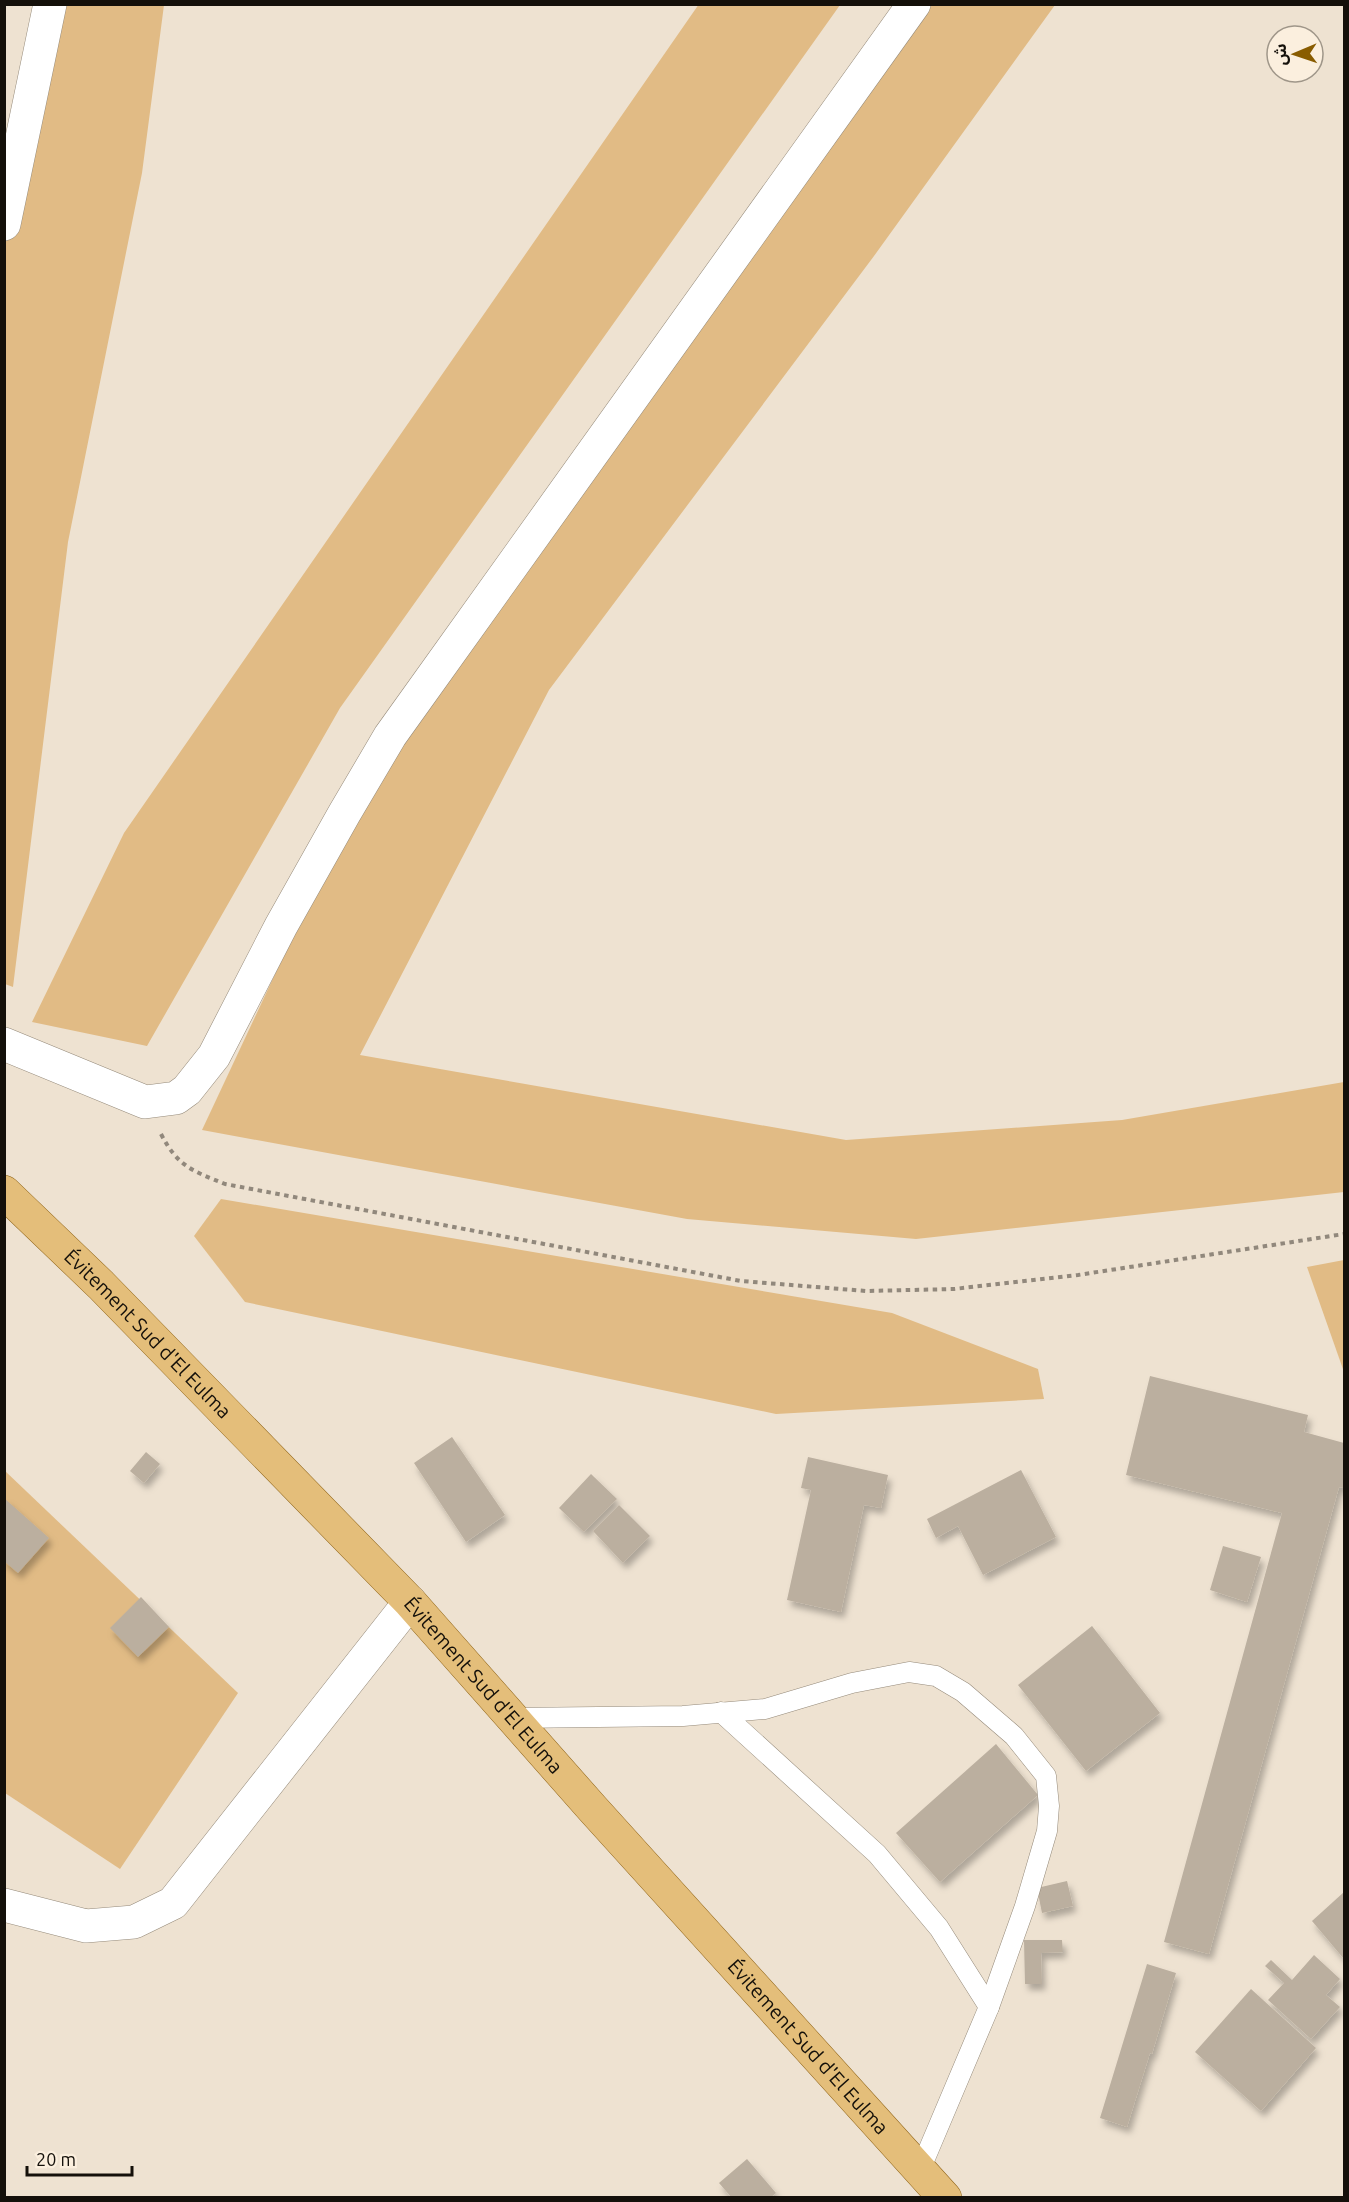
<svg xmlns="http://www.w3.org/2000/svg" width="1349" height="2202" font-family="Ubuntu,'Noto Sans Arabic',sans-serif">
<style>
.green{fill:#e1bb85}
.building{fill:#bbaf9f;filter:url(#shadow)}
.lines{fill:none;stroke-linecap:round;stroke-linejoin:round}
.service-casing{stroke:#958a7a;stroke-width:21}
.minor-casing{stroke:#958a7a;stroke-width:34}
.tertiary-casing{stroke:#958a7a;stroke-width:34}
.primary-casing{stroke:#906519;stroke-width:34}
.path{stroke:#91887c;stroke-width:4;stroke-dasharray:4.5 4.5;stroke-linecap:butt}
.service{stroke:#fff;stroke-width:20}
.minor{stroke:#fff;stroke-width:33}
.tertiary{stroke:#fff;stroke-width:33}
.primary{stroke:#e4be7a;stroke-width:33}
.labels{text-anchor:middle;stroke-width:4.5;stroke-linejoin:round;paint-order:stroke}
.street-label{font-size:20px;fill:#14100a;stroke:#fbefde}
</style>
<defs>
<filter id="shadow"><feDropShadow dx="3.5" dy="6" stdDeviation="3" flood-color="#0004"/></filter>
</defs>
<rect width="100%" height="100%" fill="#eee2d1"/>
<g class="green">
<polygon points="699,4 840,5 340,708 147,1046 32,1022 124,833"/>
<polygon points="51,5 164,5 142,173 68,542 13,987 5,984 5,245 42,82"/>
<polygon points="908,5 1055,5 874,256 549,690 360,1055 846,1140 1122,1120 1344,1082 1344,1192 916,1239 687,1219 202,1130 337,842"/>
<polygon points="221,1199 892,1313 1038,1369 1044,1399 776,1414 245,1302 194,1236"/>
<polygon points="1344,1260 1344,1372 1307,1267"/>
<polygon points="4,1470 238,1693 120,1869 5,1793"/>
</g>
<g class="building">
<polygon points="1150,1376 1308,1415 1304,1432 1344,1443 1344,1488 1339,1487 1209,1954 1164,1942 1282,1513 1126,1475"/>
<polygon points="452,1437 505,1515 466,1542 414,1463"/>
<polygon points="146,1452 160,1464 144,1483 130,1471"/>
<polygon points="808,1457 888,1475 881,1508 864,1505 841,1612 787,1600 811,1490 801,1488"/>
<polygon points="1021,1470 1056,1537 983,1575 958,1526 936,1538 927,1519"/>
<polygon points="591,1474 617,1499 584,1532 559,1508"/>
<polygon points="4,1498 49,1538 18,1573 4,1561"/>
<polygon points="619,1505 650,1536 623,1563 593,1531"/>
<polygon points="1223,1546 1261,1557 1247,1602 1210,1590"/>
<polygon points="141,1597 169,1627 138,1657 110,1628"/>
<polygon points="1092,1626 1160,1713 1086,1771 1018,1685"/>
<polygon points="996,1744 1038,1795 940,1882 896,1833"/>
<polygon points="1067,1881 1073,1906 1042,1913 1037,1888"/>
<polygon points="1344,1892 1344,1959 1312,1921"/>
<polygon points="1024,1940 1062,1940 1063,1952 1041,1953 1042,1984 1025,1984"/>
<polygon points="1314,1955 1340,1979 1326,1995 1340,2007 1311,2039 1268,2000 1284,1983 1265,1966 1271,1960 1292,1980"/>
<polygon points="1147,1964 1176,1973 1152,2054 1150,2053 1127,2127 1100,2118"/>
<polygon points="1251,1989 1316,2048 1261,2111 1195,2052"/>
<polygon points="747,2159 776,2193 770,2198 732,2198 719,2183"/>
</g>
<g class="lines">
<defs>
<g id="service">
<polyline points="721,1712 877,1854 939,1928 989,2007"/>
<polyline points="513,1718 683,1716 765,1709 852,1683 909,1672 936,1676 963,1692 1014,1736 1046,1776 1049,1806 1047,1831 1025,1906 989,2007 920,2170"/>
</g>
<polyline id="minor" points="4,224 50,4"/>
<g id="tertiary">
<polyline points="4,1044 145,1102 176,1098 187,1090 214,1056 281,926 344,814 390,736 914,4"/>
<polyline points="4,1905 86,1926 134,1922 173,1903 410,1602"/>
</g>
<g id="primary">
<path id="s1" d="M4 1192 101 1285 410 1602 592 1808 945 2198"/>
</g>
</defs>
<use href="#service" class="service-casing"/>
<use href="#minor" class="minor-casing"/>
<use href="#tertiary" class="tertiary-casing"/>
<use href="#primary" class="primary-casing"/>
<path class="path" d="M161 1134C178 1167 193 1171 225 1184L741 1281 866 1291 954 1289 1078 1275 1344 1234"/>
<use href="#service" class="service"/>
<use href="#minor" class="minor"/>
<use href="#tertiary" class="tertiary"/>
<use href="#primary" class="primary"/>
</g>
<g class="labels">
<g class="street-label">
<text dy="7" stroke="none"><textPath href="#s1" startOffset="202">Évitement Sud d'El Eulma</textPath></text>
<text dy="7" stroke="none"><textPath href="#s1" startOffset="688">Évitement Sud d'El Eulma</textPath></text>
<text dy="7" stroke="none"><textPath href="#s1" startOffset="1174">Évitement Sud d'El Eulma</textPath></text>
</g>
</g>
<rect width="1349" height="2202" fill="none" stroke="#14100a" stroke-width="12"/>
<g transform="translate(1295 54) rotate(268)"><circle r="28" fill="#fbefde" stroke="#9f9689" stroke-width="1.5"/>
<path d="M0-4.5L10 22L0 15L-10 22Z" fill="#895c00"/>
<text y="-9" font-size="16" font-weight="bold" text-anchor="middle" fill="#14100a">ش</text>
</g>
<path d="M27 2166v9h105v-9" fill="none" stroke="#14100a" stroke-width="3"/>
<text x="36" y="2166" font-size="18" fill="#14100a" stroke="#fbefde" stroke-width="4.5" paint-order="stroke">20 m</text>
</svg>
